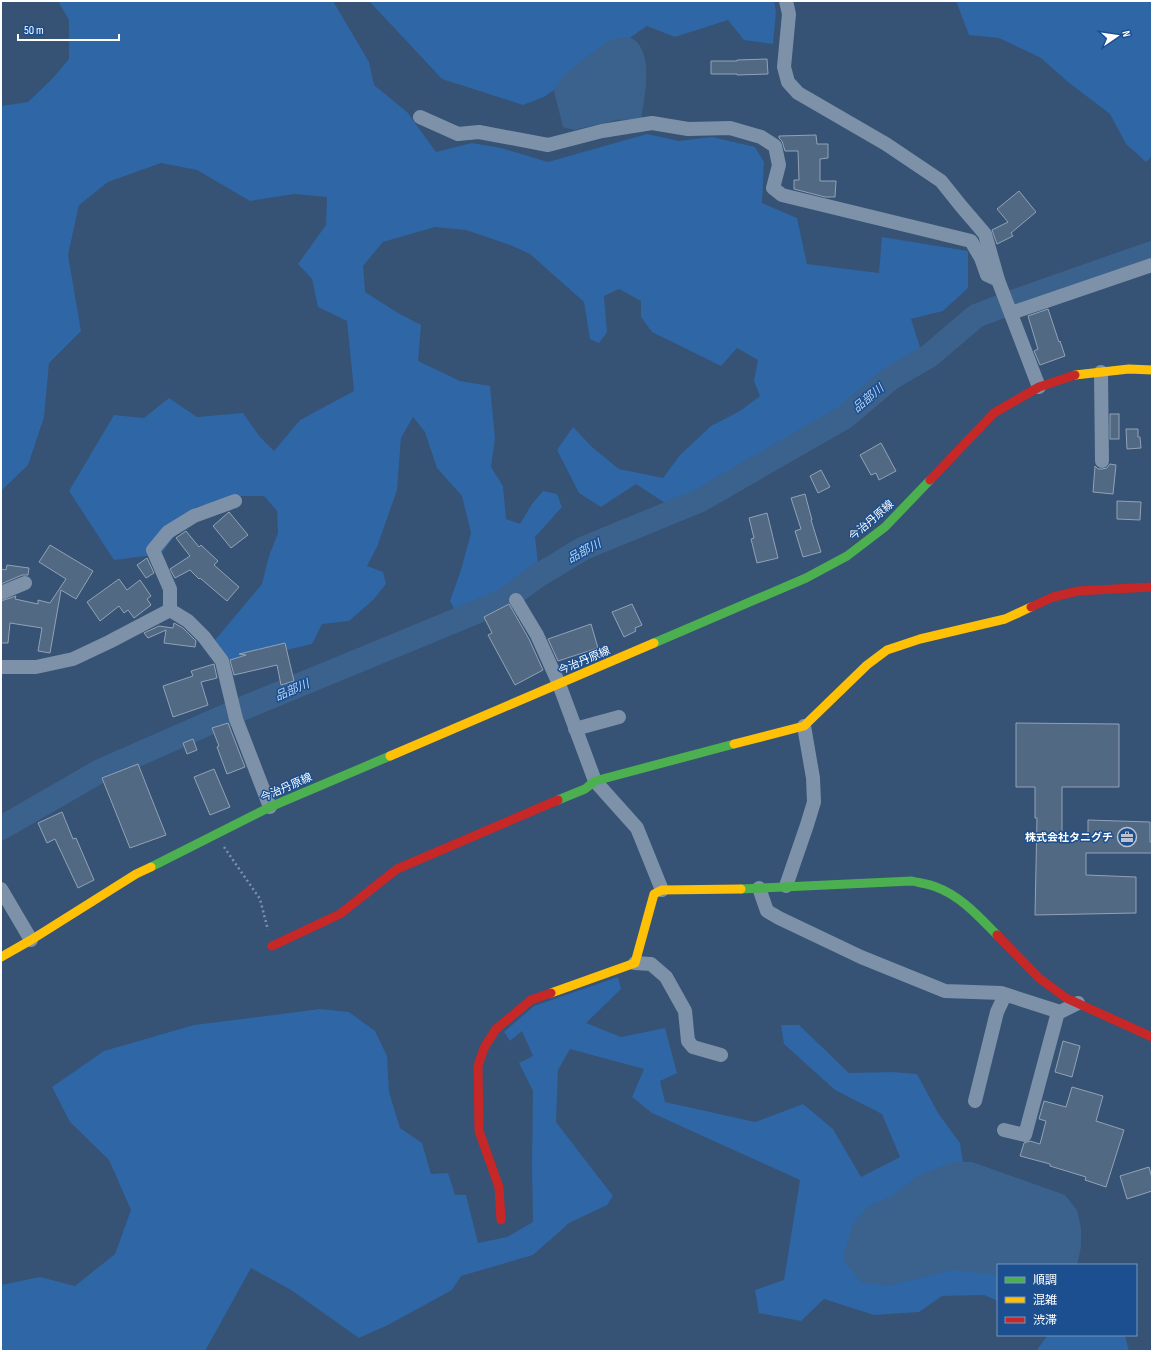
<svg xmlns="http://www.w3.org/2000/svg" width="1153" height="1352" font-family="'Sofia Sans Condensed','Noto Sans JP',sans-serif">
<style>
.green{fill:#2f66a5}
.water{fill:#3b618d}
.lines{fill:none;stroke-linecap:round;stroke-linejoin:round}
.river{stroke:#3b618d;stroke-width:24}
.building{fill:#526984;stroke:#92a2b6}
.path{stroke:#7d92a8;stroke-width:2.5;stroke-dasharray:2 3;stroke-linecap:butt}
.street{stroke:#7d92a8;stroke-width:14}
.fast{stroke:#4caf50;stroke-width:9}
.slow{stroke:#ffc107;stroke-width:9}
.jam{stroke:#c62828;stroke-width:9}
.labels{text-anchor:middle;stroke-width:3;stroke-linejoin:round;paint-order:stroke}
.street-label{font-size:11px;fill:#fff;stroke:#1b4f8f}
.poi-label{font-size:11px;font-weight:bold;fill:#fff;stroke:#1b4f8f;text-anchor:end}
.water-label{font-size:12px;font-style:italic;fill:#b5d3f5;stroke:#1b4f8f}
</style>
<rect width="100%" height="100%" fill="#365274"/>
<g class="green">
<polygon points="58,1 333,1 369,62 374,85 407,112 436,152 472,143 501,148 548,162 647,134 679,141 712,137 755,147 764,162 762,203 797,218 807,264 879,273 882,237 968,251 968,288 943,311 911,319 920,347 855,403 698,493 668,505 636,484 601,507 579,493 557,450 573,427 592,447 619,469 663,478 680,455 711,426 740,411 760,396 754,381 758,360 737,348 721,366 652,332 641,317 641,301 619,289 604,296 607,332 599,343 590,339 584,302 530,254 510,245 466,230 435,227 383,242 363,266 365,292 398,313 421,325 418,361 460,381 490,386 495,438 491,467 503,486 506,519 520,524 532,504 543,491 557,494 562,507 535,537 538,564 501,596 457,614 450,601 461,570 471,533 462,496 437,468 425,432 413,417 401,438 397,490 377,547 367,566 383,572 386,584 373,600 349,621 322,624 312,644 265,655 242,671 229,660 215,640 262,584 269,556 278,533 277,511 264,496 241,496 196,507 161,554 114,560 69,491 114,415 144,418 169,398 197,417 243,413 260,437 274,451 300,420 354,391 347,321 318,307 312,279 298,264 326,225 327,197 294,194 250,201 197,170 161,163 108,182 79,205 68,255 81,331 49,363 44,417 28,465 1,491 1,106 28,102 53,78 69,59 69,20"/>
<polygon points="369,1 774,1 776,12 773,44 744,40 728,20 675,37 647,26 544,97 523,105 442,79"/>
<polygon points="956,1 1152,1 1152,156 1146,162 1126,144 1110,114 1068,82 1041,58 999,38 969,35"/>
<polygon points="618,977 621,989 586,1023 621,1037 665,1028 677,1073 660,1081 665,1102 755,1122 803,1104 833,1129 861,1177 900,1157 882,1114 835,1090 784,1044 781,1025 799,1025 849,1073 892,1072 917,1074 938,1113 960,1143 967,1190 998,1265 998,1301 984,1295 942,1296 919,1312 874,1315 824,1299 801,1321 759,1313 755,1290 784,1280 800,1180 652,1113 632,1097 644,1069 570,1049 558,1070 556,1122 613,1196 607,1205 569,1223 533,1255 461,1276 452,1290 388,1325 359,1338 291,1290 251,1268 205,1351 1,1351 1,1285 40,1277 75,1286 115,1254 131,1210 109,1160 70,1122 52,1087 104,1051 194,1025 320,1009 349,1012 375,1031 387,1056 389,1092 400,1128 422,1143 431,1174 448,1173 455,1195 466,1195 478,1243 507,1237 533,1222 532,1167 533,1091 519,1063 533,1056 522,1031 510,1041 504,1032 534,1006"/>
<polygon points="1048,1335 1125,1335 1129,1351 1036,1351"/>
</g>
<g class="water">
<path d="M621 37C625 37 630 37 633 39 654 52 645 98 641 119L617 120 574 130 563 127 554 91 562 77 584 59 608 41Z"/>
<polygon points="951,1162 972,1162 1065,1195 1077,1210 1081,1228 1081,1247 1077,1265 998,1265 998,1276 992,1274 952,1270 887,1286 861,1282 843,1259 852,1226 866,1208 893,1195 916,1177"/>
</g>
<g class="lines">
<polyline class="river" points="1,828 100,771 246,707 503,601 539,575 584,548 699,501 845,417 891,378 929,356 976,316 1018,300 1152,253"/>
</g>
<g class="building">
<polygon points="767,59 768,74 737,75 737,74 711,74 711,61 737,61 737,60"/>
<polygon points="816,135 817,144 828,144 828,158 820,159 820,181 836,181 835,197 825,197 794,189 794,180 799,180 798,151 785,151 782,141 779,138 779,136"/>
<polygon points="1019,191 1036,212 1011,233 1013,236 997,244 992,230 1008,222 997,209"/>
<polygon points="1048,309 1059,342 1060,341 1065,356 1040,365 1034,351 1038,349 1028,316"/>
<rect x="1110" y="414" width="9" height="25"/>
<polygon points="1126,429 1138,429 1138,437 1140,437 1141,448 1127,449"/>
<polygon points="881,443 896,471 879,480 876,473 871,475 860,455"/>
<polygon points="1110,464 1116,465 1113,494 1093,492 1095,466 1098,469 1102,469 1107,468"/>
<polygon points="821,470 830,487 818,493 810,476"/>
<polygon points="805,494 812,520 811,520 821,552 803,557 795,531 801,529 791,498"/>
<polygon points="1117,501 1141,502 1140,520 1117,519"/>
<polygon points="229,512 248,535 231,548 213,526"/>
<polygon points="767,513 778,558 757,563 751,539 754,538 749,518"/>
<polygon points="186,531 199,547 201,545 218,561 214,565 239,587 227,601 200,578 199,579 190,570 175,578 170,569 190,556 176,538"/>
<polygon points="50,545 93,571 76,599 61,590 50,653 38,651 42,628 10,623 8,643 1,643 1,601 16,596 15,599 38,604 38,600 50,603 66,579 39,562"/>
<polygon points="147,558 154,573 146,578 137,565"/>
<polygon points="7,565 29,568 28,575 22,575 1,584 1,569 6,570"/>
<polygon points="119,579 127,590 140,580 151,596 147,599 151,605 134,618 128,610 124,613 119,606 100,621 87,602"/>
<polygon points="509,604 529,639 543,670 515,685 488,635 492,633 484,617"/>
<polygon points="632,604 642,625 635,628 636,631 624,637 612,612"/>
<polygon points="174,623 183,628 196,641 195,647 164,643 166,630 148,638 144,633 159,626 173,628"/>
<polygon points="591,624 598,648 558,661 548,639"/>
<polygon points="285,643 294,681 281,685 277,665 234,675 230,660 246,655 239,654"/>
<polygon points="214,664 217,678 201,682 208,705 173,717 163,686 193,676 191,671"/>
<polygon points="228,723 245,767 227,774 217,747 219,746 212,728"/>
<polygon points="1016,723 1119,724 1119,787 1062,787 1062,840 1088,841 1088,820 1150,822 1150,842 1152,842 1152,853 1086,853 1086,875 1136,877 1136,913 1035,915 1037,818 1035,818 1035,787 1016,787"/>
<polygon points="193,739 197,750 187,754 183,743"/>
<polygon points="138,764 166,835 130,848 102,778"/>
<polygon points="214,769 230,807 210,815 194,777"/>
<polygon points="62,812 73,839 76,838 94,880 78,888 55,839 47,843 38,823"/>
<polygon points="1063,1041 1080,1046 1072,1077 1055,1072"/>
<polygon points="1072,1087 1103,1096 1096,1121 1124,1130 1106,1187 1085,1180 1086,1177 1050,1166 1050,1164 1020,1156 1024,1143 1030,1141 1040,1144 1046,1121 1039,1119 1044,1101 1066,1107"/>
<polygon points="1149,1167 1152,1178 1152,1191 1127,1199 1120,1176"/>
</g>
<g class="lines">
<polyline class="path" points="224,847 260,899 268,930"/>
<g class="street">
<polyline points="786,1 789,14 784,67 788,82 798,93 886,144 941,181 961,206 985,234 998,280 1039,387"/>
<polyline points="420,117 458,134 479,132 548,145 602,131 652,123 688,129 730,128 761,137 775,146 779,165 773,188 782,195 971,241 981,258 987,275 998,280"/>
<polyline points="1011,313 1152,265"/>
<polyline points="1101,372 1102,461"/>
<polyline points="1,593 25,583"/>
<polyline points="516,600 537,635 559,684 595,781 637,828 662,890"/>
<polyline points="170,610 170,589 153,550 168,532 194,516 235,501"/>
<polyline points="1,667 36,667 73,659 109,642 170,610 188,621 204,637 222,661 236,719 270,807"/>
<polyline points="575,729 619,717"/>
<polyline points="786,886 807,825 814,802 813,778 804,726"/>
<polyline points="759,888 767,911 779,918 861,957 945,991 1001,993 1060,1012 1078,1003"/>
<polyline points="1,889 31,940"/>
<polyline points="635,963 651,964 666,977 685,1011 688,1041 693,1047 721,1055"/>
<polyline points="975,1101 997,1012 1005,995"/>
<polyline points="1004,1130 1025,1135 1058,1012"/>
</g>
<g class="fast">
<polyline points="654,643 806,578 847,556 885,527 930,480"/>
<polyline points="558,800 585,789 595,781 734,744"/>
<polyline points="151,867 270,807 390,756"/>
<path d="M741 889 912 881C920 883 929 884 936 887 961 896 980 918 997 935"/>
</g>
<g class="slow">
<polyline points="1075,375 1129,369 1152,370"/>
<polyline points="734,744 804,726 867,665 887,650 920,639 1005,619 1031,607"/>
<polyline points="390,756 654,643"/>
<polyline points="1,957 31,940 136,874 151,867"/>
<polyline points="551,993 635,963 654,894 662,890 741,889"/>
</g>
<g class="jam">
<polyline points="930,480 994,413 1039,387 1075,375"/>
<polyline points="1031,607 1053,597 1078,591 1152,587"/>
<polyline points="997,935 1039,978 1066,998 1152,1037"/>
<polyline points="272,946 340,914 397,869 558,800"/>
<polyline points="501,1220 499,1187 479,1131 478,1066 484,1048 496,1029 531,1000 551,993"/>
</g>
</g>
<defs>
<symbol id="office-ring" viewBox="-11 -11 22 22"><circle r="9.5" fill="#1b4f8f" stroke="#b9c2ce" stroke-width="1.5"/><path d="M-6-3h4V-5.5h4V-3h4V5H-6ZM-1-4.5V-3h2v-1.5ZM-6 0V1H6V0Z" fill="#b9c2ce"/></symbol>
</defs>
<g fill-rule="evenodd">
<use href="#office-ring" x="1116" y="826" width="22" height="22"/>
</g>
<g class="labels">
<g class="street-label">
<text transform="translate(871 520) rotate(-41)" y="4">今治丹原線</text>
<text transform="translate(584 660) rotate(-23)" y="4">今治丹原線</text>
<text transform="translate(286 787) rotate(-24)" y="4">今治丹原線</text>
</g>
<g class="poi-label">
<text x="1113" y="841">株式会社タニグチ</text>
</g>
<g class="water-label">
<text transform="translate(868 398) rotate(-40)" y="4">品部川</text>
<text transform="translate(584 551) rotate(-28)" y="4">品部川</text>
<text transform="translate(292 690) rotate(-23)" y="4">品部川</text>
</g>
</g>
<rect width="1153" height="1352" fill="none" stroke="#ffffff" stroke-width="4"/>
<rect x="997" y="1264" width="140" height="72" fill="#1b4f8f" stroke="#7695bc"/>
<rect x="1005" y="1277" width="20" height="6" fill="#4caf50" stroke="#7695bc"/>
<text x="1033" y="1284" font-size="12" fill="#ffffff">順調</text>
<rect x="1005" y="1297" width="20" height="6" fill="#ffc107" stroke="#7695bc"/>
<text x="1033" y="1304" font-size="12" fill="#ffffff">混雑</text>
<rect x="1005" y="1317" width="20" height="6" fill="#c62828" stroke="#7695bc"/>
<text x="1033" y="1324" font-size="12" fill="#ffffff">渋滞</text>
<g transform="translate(1117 36) rotate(77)" stroke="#1b4f8f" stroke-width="3" paint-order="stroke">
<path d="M0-3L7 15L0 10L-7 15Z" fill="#ffffff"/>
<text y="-6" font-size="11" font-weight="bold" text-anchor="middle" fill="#ffffff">N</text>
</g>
<path d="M18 34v6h101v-6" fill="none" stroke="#ffffff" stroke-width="2"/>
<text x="24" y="34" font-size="12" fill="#ffffff" stroke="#1b4f8f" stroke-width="3" paint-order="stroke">50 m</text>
</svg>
